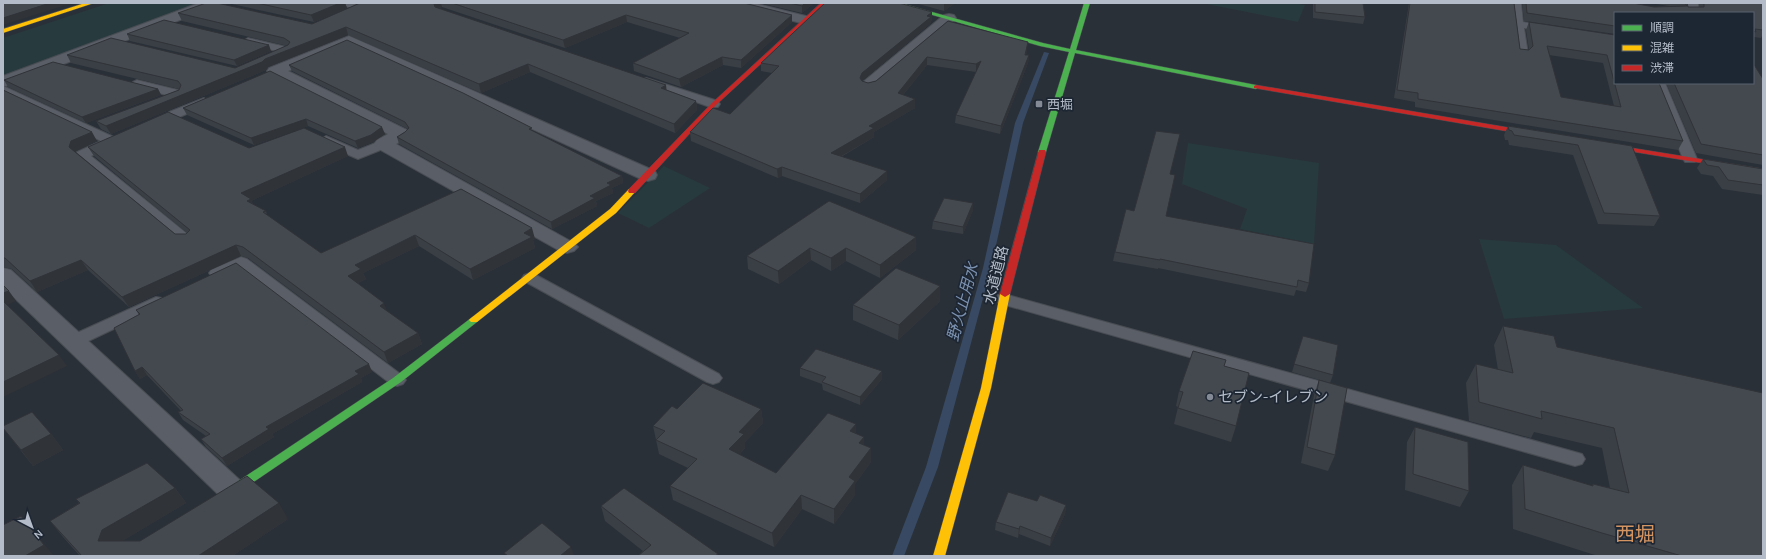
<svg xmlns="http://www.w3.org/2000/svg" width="1766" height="559" font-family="Karla,'Noto Sans JP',sans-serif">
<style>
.green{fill:#273a3e}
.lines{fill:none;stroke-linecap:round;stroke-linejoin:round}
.stream{fill:#384963;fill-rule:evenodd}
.lane-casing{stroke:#484c53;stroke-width:2}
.street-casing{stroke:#484c53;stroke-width:2}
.fast-casing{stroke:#484c53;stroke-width:1}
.slow-casing{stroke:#484c53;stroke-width:1}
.jam-casing{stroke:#484c53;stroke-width:1}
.lane{fill:#5a5e66;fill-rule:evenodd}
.street{fill:#5a5e66;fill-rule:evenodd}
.fast{fill:#4caf50;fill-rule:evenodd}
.slow{fill:#ffc107;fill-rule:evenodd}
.jam{fill:#c62828;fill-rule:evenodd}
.wall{fill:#3a3f45;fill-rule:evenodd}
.shaded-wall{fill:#303338}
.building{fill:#444950;stroke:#303338;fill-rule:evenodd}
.poi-dot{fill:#848b96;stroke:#1d2633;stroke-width:1.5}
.labels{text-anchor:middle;stroke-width:3.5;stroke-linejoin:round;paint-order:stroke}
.far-poi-label{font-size:13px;fill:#b4bcc9;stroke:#1d2633;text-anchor:start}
.street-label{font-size:15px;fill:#b4bcc9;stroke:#1d2633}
.poi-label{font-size:15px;fill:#b4bcc9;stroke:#1d2633;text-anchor:start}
.water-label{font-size:16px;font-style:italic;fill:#7c92b1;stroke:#1d2633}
.near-quarter-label{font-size:20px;fill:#d59563;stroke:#1d2633}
</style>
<rect width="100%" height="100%" fill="#2a3038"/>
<g class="green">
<polygon points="109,3 208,3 3,79 3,38"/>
<polygon points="1201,3 1294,3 1305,5 1298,22"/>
<polygon points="1188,143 1319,163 1314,244 1240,229 1247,209 1182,184"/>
<polygon points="664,166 710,188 649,228 618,213"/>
<polygon points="1479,239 1556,245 1643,308 1504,319"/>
</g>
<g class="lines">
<polygon class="stream" points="1044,52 1049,53 1023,123 991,268 938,467 904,556 892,556 926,467 983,268 1015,123"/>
<defs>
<g id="lane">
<polygon points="337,3 367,5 368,7 351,16 346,13 353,8 338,5"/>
<polygon points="1511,3 1521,3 1523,22 1548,26 1553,29 1548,32 1524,28 1528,54 1522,57 1516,54"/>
<polygon points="248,38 291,48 292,50 277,58 269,58 267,56 276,51 244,43 243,41"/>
<polygon points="646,78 718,101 720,104 718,107 710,107 642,83 640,81"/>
<path d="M137 80 182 91 184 94C179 100 168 103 161 102L159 99 166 95 133 86 131 84 133 82Z"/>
<polygon points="1653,83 1665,83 1697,159 1695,162 1685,162 1683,159"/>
<polygon points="3,86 116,138 117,141 116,144 91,156 191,237 194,240 191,243 181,243 75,155 77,152 101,141 3,95"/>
<polygon points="204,98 210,102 208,105 177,118 169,118 167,115 169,112"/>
<polygon points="326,136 358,150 383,140 390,144 388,147 358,159 321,143 320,140"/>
<polygon points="241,257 247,259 403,376 406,380 403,384 397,386 391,384 240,268 223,276 211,276 209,273 211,270"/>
<polygon points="530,273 536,275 719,374 722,378 719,382 713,384 707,382 524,281 522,278 524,275"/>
<polygon points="1004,294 1575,452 1582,454 1585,459 1582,464 1575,466 998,303 996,299 998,295"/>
<polygon points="156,297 162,298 164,302 162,306 80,345 74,347 68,345 65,341 68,337"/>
</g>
<g id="street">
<polygon points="199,3 219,3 217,6 3,87 3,76"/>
<polygon points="731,3 754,3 810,17 812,20 810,23 805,24 733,6"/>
<polygon points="1684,3 1698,3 1699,13 1685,13"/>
<polygon points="949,14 954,15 956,18 954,21 875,88 869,90 863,88 861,85 863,82 944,15"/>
<polygon points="349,36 655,171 657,175 655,179 648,181 641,179 349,45 288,71 407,130 410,134 407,138 396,144 574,243 578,247 574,251 567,253 560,251 377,148 374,144 377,140 388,134 269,74 267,71 269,68"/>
<polygon points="3,268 11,270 243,483 247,491 243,499 233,502 223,499 3,287"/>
</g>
<g id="fast">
<polygon points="891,3 900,3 1043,43 1070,49 1084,3 1090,3 1076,50 1256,85 1259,87 1256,89 1075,53 1046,152 1042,154 1038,152 1069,52 1040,46"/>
<polygon points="474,317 479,320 477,322 401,382 230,498 226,500 222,498 220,495 222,492 393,378 471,318"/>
</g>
<g id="slow">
<polygon points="85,3 94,3 3,33 3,29"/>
<polygon points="629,189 635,189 636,191 616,213 477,322 471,322 469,320 471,318 610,209"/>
<polygon points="1005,291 1010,294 991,388 945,556 933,556 981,388 1000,294"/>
</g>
<g id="jam">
<polygon points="821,3 827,3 716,105 635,193 629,193 628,191 629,189 712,103"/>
<polygon points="1256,85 1535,132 1539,134 1535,136 1254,88 1254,86"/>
<polygon points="1601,143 1763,169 1763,173 1604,147 1601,147"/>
<polygon points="1039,150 1045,150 1046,152 1010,294 1005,297 1000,294"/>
</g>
</defs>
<use href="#lane" class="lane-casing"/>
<use href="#street" class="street-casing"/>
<use href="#fast" class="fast-casing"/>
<use href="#slow" class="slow-casing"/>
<use href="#jam" class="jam-casing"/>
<use href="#lane" class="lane"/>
<use href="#street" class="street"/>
<use href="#fast" class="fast"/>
<use href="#slow" class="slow"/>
<use href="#jam" class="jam"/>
</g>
<g class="wall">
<polygon points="227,3 345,3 347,8 314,22"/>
<polygon points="360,3 744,3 792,22 741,68 723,65 681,87 634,71 633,63 680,38 627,22 565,48 442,7 438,8 666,90 696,101 697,110 675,133 530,72 481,93 348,35 268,67 266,70 111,134 101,129 96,121 179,90 179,89 71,63 67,55 235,68 288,46 182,21 178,13 312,24"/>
<polygon points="760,3 814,3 802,13"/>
<polygon points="915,3 955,3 944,11"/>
<polygon points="1313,3 1363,3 1365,17 1363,24 1313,18"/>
<path d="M1409 3H1514L1520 49 1529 50 1526 30 1529 22 1615 35 1683 141 1678 150 1415 107V102L1394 98ZM1549 55 1603 63 1614 106 1561 97Z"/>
<polygon points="1522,3 1633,3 1654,7 1669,6 1650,3 1687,3 1688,7 1699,7 1699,3 1763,3 1763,36 1762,36 1761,38 1754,37 1753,38 1753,13 1615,13 1615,34 1524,21"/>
<polygon points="932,20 931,21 930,24 862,81 868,83 876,81 948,21 1027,50 1026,55 1029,55 1028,63 1000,134 955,123 956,115 976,72 927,65 903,95 915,108 874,132 874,137 841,157 887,171 887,180 860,203 782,176 778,178 691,141 690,132 730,114 772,73 761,71 761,63"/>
<polygon points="127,34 271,51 237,66 130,41"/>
<polygon points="289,65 533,131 622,176 623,183 612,188 613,193 596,201 597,206 552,229 399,144 397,137 405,132 408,129 292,71"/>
<polygon points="270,71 385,134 373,142 358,148 308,126 254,145 187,115 183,108"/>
<polygon points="1763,79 1763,165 1696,153 1666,83 1753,83"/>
<polygon points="4,80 158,89 161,95 86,123 8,87"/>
<polygon points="3,90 97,141 76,151 76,152 175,234 186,234 187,233 94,156 88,147 249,148 348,156 251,201 253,204 266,211 267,215 321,253 461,189 535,239 533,240 535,248 473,280 419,246 363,273 366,279 358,283 387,311 418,333 422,344 388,363 248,258 241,256 129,307 88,270 37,292 12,269 3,267"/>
<polygon points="1508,126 1632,146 1660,216 1654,226 1598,224 1573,155 1509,145 1508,140 1505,140 1504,135"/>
<polygon points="1703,159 1763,169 1763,195 1722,189 1713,176 1701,174 1697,168"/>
<polygon points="1170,174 1166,216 1309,283 1306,292 1296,290 1294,296 1158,268 1158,269 1113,261 1115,252 1134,211"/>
<polygon points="829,201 916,237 916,250 880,278 846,261 831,271 811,260 779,284 748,269 747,256"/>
<polygon points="973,203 973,210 963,234 932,229 933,221"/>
<polygon points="940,301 898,340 853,320 853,305"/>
<polygon points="136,310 372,372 361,378 362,382 272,434 274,437 227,466 206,447 201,439 206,436 183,420 178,412 181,411 147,375 140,379 135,371 139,315"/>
<polygon points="1503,326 1557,347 1763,556 1598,556 1513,529 1512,485 1523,465 1592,486 1593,484 1610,488 1602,448 1534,432 1531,438 1469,421 1466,383 1476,364 1498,370 1494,345"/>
<polygon points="1303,336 1333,375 1330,383 1292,372"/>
<polygon points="1224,366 1236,426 1231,442 1174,424 1178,407 1176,406 1179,391"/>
<polygon points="800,368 882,371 882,379 860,405 823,390 822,384 800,376"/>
<polygon points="1319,380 1335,455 1328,471 1301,463 1314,395"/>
<polygon points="677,409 761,409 763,423 745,442 745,448 739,455 776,473 856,424 856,434 864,437 864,445 871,448 871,462 855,484 855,495 834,524 802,509 774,547 673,500 670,486 688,468 659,454 653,426"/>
<polygon points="1415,427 1469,491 1460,507 1405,490 1407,442"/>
<polygon points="3,428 51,434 63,450 33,466"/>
<polygon points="175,488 186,503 122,541 140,541 288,519 232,556 80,556 63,537 50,521 79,503 76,499"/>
<polygon points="1037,501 1066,505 1065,514 1050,546 1019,534 1018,538 995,530 996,522"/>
<polygon points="601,506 718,554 718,556 638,556 643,551 605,521"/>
</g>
<g class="shaded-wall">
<polygon points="50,3 72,3 3,25 3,18"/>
<polygon points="340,3 345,3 347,8 314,22 311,15"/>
<polygon points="434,3 441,3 442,7 437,8 434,4"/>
<polygon points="805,3 814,3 802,13 802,6"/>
<polygon points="945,3 955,3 944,11 944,4"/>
<polygon points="932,12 932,20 931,21 930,24 862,81 860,78 862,73 927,16"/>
<polygon points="626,15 627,22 565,48 563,40"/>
<polygon points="792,15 792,22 741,68 741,60"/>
<polygon points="346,27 348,35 268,67 266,70 111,134 106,126 265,59"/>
<polygon points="1028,42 1027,50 1024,63 1025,55"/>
<polygon points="269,45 271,51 237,66 234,60"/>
<polygon points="1029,55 1028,63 1000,134 1001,126"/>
<polygon points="722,57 723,65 681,87 679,79"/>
<polygon points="927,57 927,65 898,101 898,93"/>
<polygon points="981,61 976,72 976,64"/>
<polygon points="528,64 530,72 481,93 479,84"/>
<polygon points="666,85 667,94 661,88"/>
<polygon points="158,89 161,95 86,123 82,117"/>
<polygon points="915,99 915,108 874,132 874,137 831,162 831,153 869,126"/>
<polygon points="696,101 697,110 675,133 674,124"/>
<polygon points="306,119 308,126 254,145 251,138"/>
<polygon points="382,127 385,134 373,142 358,148 355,141"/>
<polygon points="92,132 97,141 76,151 74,156 69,147 71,141"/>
<polygon points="345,147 348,156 251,201 255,209 252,211 241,193"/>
<polygon points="782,167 782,176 778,178 777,169"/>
<polygon points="887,171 887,180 860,203 860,194"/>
<polygon points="622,176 623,183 612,188 613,193 596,201 597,206 552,229 551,222 607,183"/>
<polygon points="973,203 973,210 963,234 963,227"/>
<polygon points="532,228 535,239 533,240 535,248 473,280 470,269 524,233"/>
<polygon points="415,235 419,246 363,273 366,279 352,286 348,276 355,265"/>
<polygon points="916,237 916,250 880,278 880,265"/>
<polygon points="236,245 241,256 129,307 122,297"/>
<polygon points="810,248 811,260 779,284 778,271"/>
<polygon points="846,248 846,261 831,271 831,258"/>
<polygon points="81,260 88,270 37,292 30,281"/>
<polygon points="940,286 940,301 898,340 899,325"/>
<polygon points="9,291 16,301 5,306 3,304 3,293"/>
<polygon points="384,303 388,314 380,306"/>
<polygon points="418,333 422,344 388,363 384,352"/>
<polygon points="59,355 67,366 3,397 3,382"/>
<polygon points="369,364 372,372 361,378 362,382 272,434 274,437 227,466 222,458 266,427 355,371"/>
<polygon points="142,367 147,375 140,379 135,371"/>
<polygon points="882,371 882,379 860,405 860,397"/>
<polygon points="761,409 763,423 745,442 745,448 731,464 729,449 739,432"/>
<polygon points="856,424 856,439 850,431"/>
<polygon points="51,434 63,450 33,466 21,450"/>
<polygon points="864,437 864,451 859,443"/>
<polygon points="871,448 871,462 855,484 855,495 834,524 834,509 849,477"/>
<polygon points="175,488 186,503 114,546 98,541 102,530"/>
<polygon points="801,495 802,509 774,547 772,533"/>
<polygon points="279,503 288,519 232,556 198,556"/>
<polygon points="1066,505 1065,514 1050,546 1051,538"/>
<polygon points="21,516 54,556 25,556"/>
<polygon points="1020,526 1019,534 1018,538 1019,529"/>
<polygon points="571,547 574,555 573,556 560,556"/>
</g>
<g class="building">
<polygon points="3,3 50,3 3,18"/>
<polygon points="206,3 217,3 312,24 360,3 434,3 434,4 435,7 666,85 661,88 696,101 674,124 528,64 479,84 346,27 265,59 262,62 106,126 96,121 179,90 181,85 178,81 67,55 111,38 235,68 288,45 290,42 284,38 178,13"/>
<polygon points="257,3 340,3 311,15"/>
<polygon points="452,3 744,3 792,15 741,60 722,57 679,79 633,63 689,33 626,15 563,40"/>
<polygon points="790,3 805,3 802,6"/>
<polygon points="825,3 899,3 932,12 927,16 931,17 862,73 860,78 862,81 868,83 876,81 948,21 1028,42 1025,55 1029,55 1001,126 956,115 981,61 976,64 927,57 898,93 915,99 869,126 874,128 831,153 887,171 860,194 782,167 777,169 690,132 713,108 730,114 779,66 761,63"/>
<polygon points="1315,3 1363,3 1365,17 1315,12"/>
<path d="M1410 3H1514L1520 49 1529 50 1533 46 1529 22 1615 35V83H1659L1683 141 1418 99V93L1397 90ZM1547 46 1607 55 1621 107 1561 97Z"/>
<polygon points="1526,3 1633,3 1654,7 1687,6 1685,3 1687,3 1688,7 1704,7 1704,3 1763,3 1763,30 1755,29 1756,32 1753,31 1753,13 1615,13 1615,26 1527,13"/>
<polygon points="164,20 269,45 234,60 127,34"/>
<polygon points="347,40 463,93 532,128 529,129 622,176 607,183 611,185 590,196 595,198 551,222 397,137 405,132 409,128 405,122 289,65"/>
<polygon points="53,62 158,89 82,117 4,80"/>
<polygon points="1753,63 1763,79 1763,155 1701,144 1674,83 1753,83"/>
<polygon points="270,71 382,127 371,135 355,141 306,119 251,138 183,108"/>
<polygon points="3,90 92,132 71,141 69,147 175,234 186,234 190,230 88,147 168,112 249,148 304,128 345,147 241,193 251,199 247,201 266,211 263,212 321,253 461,189 532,228 524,233 532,237 470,269 415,235 355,265 361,269 348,276 384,303 380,306 418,333 384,352 243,247 236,245 122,297 81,260 30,281 5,258 3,258"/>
<polygon points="1508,126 1632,146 1660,216 1604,213 1578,145 1514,135 1512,131 1509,130"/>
<polygon points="1156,131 1180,134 1170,174 1175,175 1166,216 1314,244 1309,283 1298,280 1297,287 1160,259 1160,260 1115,252 1126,209 1134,211"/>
<polygon points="1703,159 1763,169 1763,185 1728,180 1719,167 1707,165"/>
<polygon points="944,198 973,203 963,227 933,221"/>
<polygon points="829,201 916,237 880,265 846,248 831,258 810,248 778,271 747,256"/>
<polygon points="236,263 369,364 355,371 359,374 266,427 269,429 222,458 201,439 210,434 178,412 183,410 142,367 135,371 114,328 140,314 136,310"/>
<polygon points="896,268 940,286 899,325 853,305"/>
<polygon points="3,285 9,291 3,293"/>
<polygon points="3,301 59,355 3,382"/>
<polygon points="1503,326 1554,336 1557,347 1763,393 1763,556 1682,556 1602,533 1525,509 1523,465 1593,486 1593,484 1629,493 1614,428 1541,411 1542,419 1479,402 1476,364 1513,373"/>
<polygon points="1303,336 1338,345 1333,375 1294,364"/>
<polygon points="816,349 882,371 860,397 822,382 826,377 800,368"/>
<polygon points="1193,351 1226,360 1224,366 1249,373 1236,426 1178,408 1183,392 1179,391"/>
<polygon points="1319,380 1347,388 1335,455 1307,447"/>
<polygon points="703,383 761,409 739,432 744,434 729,449 776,473 828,413 856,424 850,431 864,437 859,443 871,448 849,477 855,481 834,509 801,495 772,533 670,486 697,459 656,440 665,431 653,426 672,406 677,409"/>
<polygon points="32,412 51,434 21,450 3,428 3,426"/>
<polygon points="1415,427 1468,442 1469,491 1413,474"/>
<polygon points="147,463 175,488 102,530 98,541 140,541 247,476 279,503 198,556 82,556 50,521 80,503 76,499"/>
<polygon points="624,488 718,554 715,556 638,556 651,545 601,506"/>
<polygon points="1008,492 1037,501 1040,495 1066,505 1051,538 1020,526 1019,529 996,522"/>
<polygon points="21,516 44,545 25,556 3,556 3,525"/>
<polygon points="542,523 571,547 560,556 508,556 504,553"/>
</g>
<g class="poi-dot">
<rect x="1035" y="100" width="8" height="8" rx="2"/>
<circle cx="1210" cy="397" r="4"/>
</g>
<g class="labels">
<g class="far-poi-label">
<text x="1047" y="109">西堀</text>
</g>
<g class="street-label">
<text transform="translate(996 275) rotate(-76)" y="5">水道道路</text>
</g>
<g class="poi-label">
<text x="1218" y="402">セブン-イレブン</text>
</g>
<g class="water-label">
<text transform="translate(962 302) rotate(-75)" y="6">野火止用水</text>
</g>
<g class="near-quarter-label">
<text x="1635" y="541">西堀</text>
</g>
</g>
<rect width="1766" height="559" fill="none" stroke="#b4bcc9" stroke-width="8"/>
<rect x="1614" y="12" width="140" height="72" fill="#1d2633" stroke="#59626f"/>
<rect x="1622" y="25" width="20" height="6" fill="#4caf50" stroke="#59626f"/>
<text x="1650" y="32" font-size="12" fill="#b4bcc9">順調</text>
<rect x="1622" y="45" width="20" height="6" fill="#ffc107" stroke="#59626f"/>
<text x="1650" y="52" font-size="12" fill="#b4bcc9">混雑</text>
<rect x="1622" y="65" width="20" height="6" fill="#c62828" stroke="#59626f"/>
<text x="1650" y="72" font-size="12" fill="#b4bcc9">渋滞</text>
<g transform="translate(32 527) rotate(139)" stroke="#1d2633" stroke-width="3" paint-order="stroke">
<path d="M0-3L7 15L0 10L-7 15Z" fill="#b4bcc9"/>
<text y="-6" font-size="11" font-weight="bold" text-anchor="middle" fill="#b4bcc9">N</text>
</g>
</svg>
